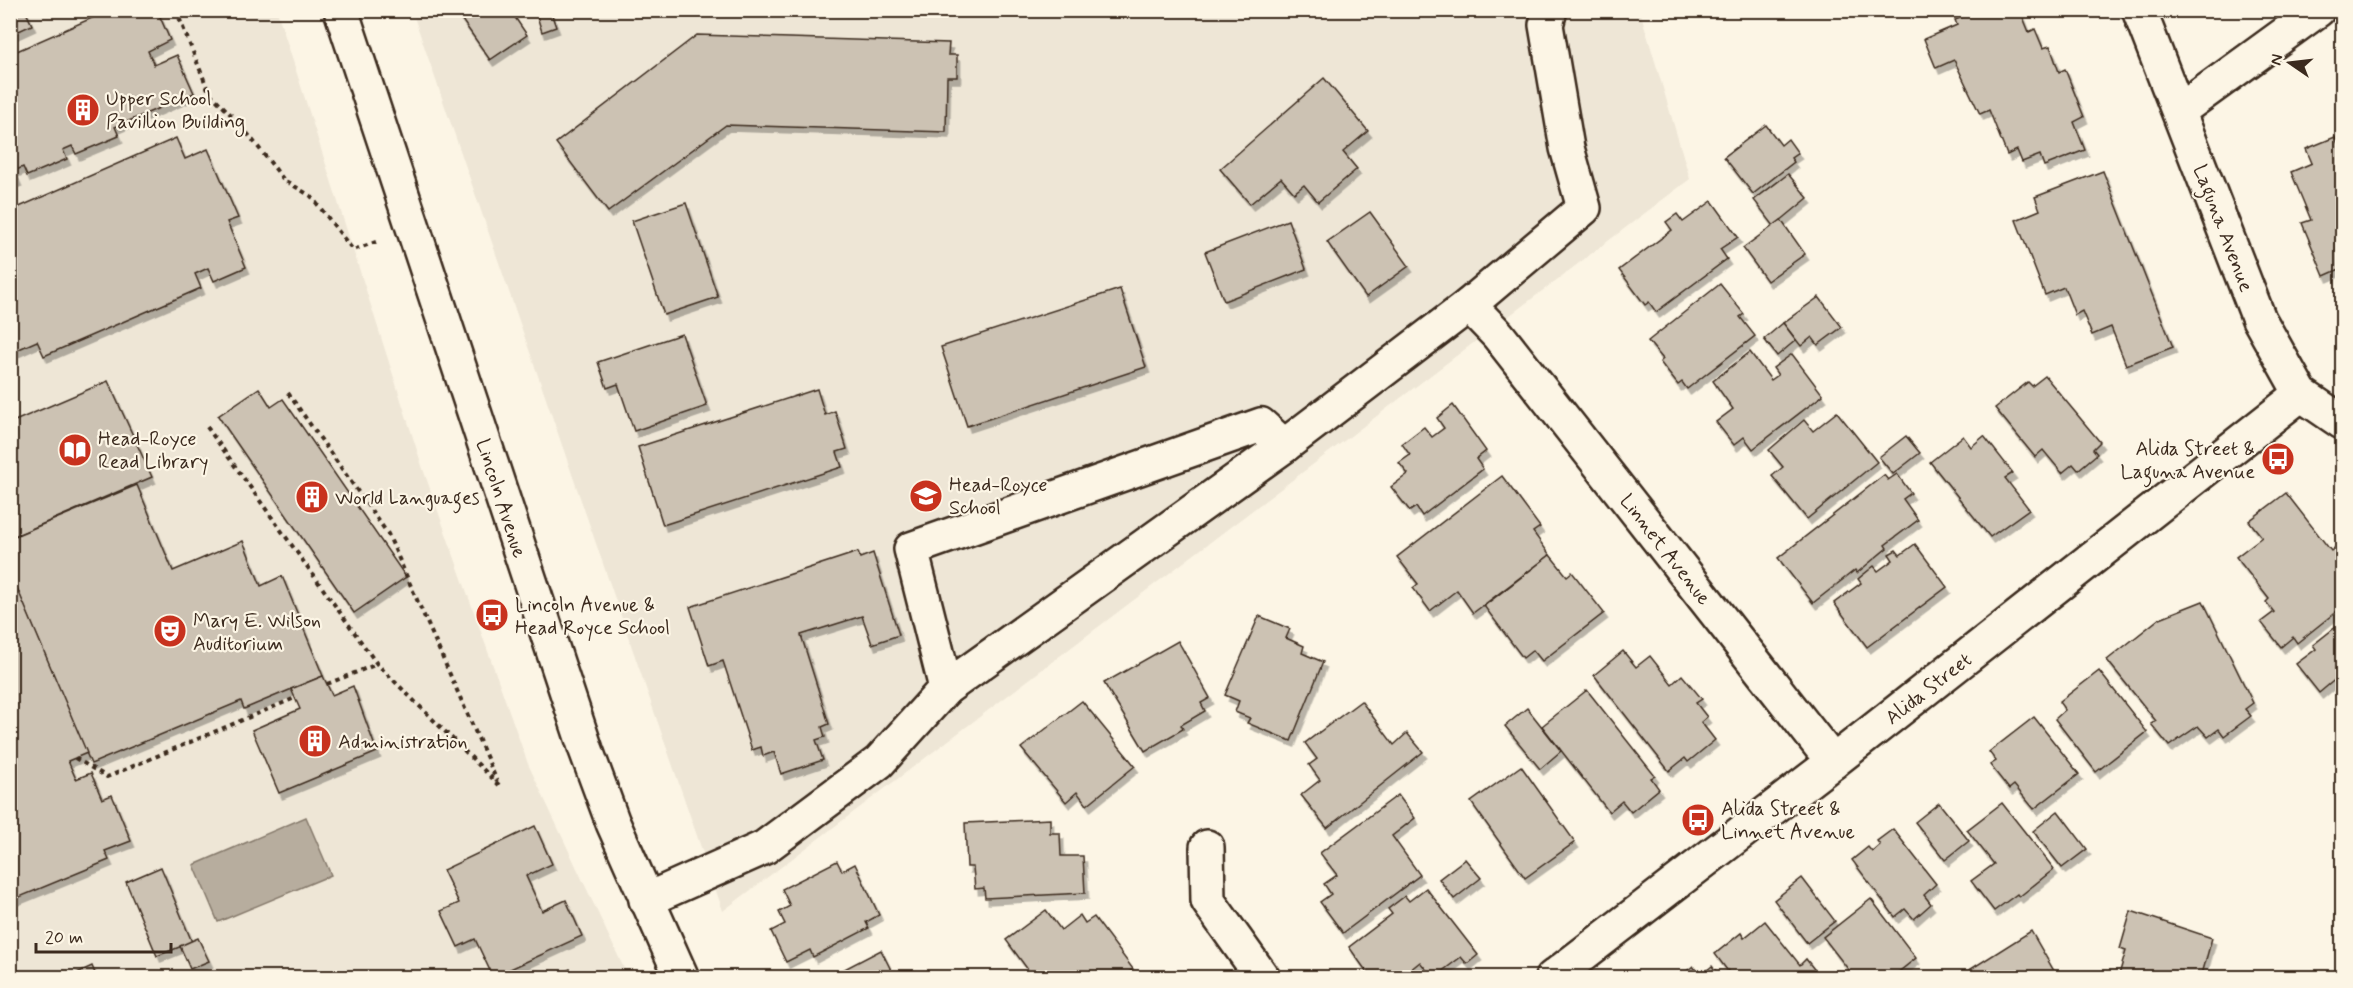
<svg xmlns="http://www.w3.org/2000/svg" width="2353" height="988" font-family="Mynerve,sans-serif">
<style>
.built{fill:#eee6d6}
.water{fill:#b7ad9e;stroke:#85796b;stroke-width:1.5}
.building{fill:#ccc2b3;stroke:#3b2a1e;stroke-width:1.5;filter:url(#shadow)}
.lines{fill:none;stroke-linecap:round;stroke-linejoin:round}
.minor-casing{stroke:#3b2a1e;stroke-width:38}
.major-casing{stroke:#3b2a1e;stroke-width:38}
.path{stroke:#3b2a1e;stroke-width:4;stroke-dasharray:4.5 4.5;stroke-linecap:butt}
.minor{stroke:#fcf5e5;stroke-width:33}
.major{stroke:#fcf5e5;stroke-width:33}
.labels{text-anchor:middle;stroke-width:4.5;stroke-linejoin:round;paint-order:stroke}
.poi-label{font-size:20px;fill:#3b2a1e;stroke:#fcf5e5;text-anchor:start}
.street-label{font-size:20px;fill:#3b2a1e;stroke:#fcf5e5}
</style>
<defs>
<filter id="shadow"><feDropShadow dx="3.5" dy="6" stdDeviation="0" flood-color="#0004"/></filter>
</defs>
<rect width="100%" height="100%" fill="#fcf5e5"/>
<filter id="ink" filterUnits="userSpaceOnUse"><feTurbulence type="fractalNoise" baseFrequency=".0167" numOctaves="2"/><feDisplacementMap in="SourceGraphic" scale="12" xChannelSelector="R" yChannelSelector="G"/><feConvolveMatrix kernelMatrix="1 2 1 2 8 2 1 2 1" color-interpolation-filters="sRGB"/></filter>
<g filter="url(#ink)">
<g class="built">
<polygon points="10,11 277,11 423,469 528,764 628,977 11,977"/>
<polygon points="412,11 1640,11 1690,179 723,911"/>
</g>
<polygon class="water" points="306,817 331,875 218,922 194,865"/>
<g class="building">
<polygon points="10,10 25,10 32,25 10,35"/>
<polygon points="110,10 157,10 170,40 148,51 154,65 177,55 194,93 115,127 119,136 76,154 72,146 63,150 67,159 27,176 23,167 14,171 18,180 10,183 10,54"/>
<polygon points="455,10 510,10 527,35 490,60"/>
<polygon points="535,10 550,10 556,27 542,32"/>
<polygon points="1980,10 2020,10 2029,32 2035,29 2043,48 2050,46 2059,72 2065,69 2084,117 2074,122 2085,150 2044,166 2040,155 2022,162 2017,150 2007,155 1989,110 1980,114 1954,60 1936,68 1924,39 1957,25 1955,20"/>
<polygon points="697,35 949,43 948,55 957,55 957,77 947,77 946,132 726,125 608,212 556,143"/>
<polygon points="1324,78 1368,131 1343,152 1357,169 1318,202 1304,185 1294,193 1281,178 1250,204 1220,169"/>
<polygon points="1766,125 1781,145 1788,139 1798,153 1791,158 1794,162 1753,194 1724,157"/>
<polygon points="2335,137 2342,153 2342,268 2324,276 2302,223 2311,220 2291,172 2312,163 2306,149"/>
<polygon points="176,138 185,159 208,149 238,218 227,222 246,267 214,281 208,268 195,274 201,288 44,356 37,341 10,353 10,211"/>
<polygon points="2103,171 2173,347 2126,365 2111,327 2092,335 2082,311 2075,315 2064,287 2045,295 2016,220 2040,210 2035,197"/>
<polygon points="1788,174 1808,198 1774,226 1754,200"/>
<polygon points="1712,201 1738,237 1720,249 1727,259 1656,312 1649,302 1645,305 1619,270 1672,230 1666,222 1677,214 1683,222"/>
<polygon points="686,203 718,297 664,315 632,221"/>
<polygon points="1370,212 1409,266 1366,297 1327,242"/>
<polygon points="1288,220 1306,269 1224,301 1205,252"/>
<polygon points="1781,220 1805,254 1767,281 1743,248"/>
<polygon points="1720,284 1744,314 1740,317 1755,336 1687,389 1682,382 1678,385 1660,362 1663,359 1648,341"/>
<polygon points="1120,289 1146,367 967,426 941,347"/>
<polygon points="1819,297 1842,327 1818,345 1812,337 1801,346 1783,323"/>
<polygon points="1783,323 1796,340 1777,356 1764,339"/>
<polygon points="682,334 707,406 634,431 618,384 607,388 598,362"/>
<polygon points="1750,352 1771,380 1778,375 1773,368 1792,354 1823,395 1753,449 1744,437 1734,445 1716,422 1733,409 1713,381"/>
<polygon points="2045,376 2100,442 2093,449 2097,454 2078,470 2073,464 2062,473 2043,450 2035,457 1995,408 2028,382 2032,386"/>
<polygon points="108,381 152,477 10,538 10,423"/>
<polygon points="259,388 271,407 283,399 406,577 354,613 218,416"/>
<polygon points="817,389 825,415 835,411 847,449 837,452 842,467 663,525 638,447"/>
<polygon points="1453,405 1486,451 1476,459 1483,469 1422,516 1416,507 1410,511 1391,487 1408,474 1399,463 1410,455 1402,444 1424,427 1432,437 1444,428 1437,418"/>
<polygon points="1837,412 1877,462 1807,519 1772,476 1783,467 1769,450 1804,420 1813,431"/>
<polygon points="1906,436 1920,453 1893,474 1879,457"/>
<polygon points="1963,436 1971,447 1984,436 2013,473 2005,478 2029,509 1990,537 1930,462"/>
<polygon points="1897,474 1911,493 1903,499 1918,520 1885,545 1887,548 1857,573 1855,570 1813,603 1778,558 1884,475 1888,480"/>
<polygon points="1502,476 1540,527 1533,532 1550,555 1473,613 1457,590 1430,611 1413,588 1418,584 1397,557"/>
<polygon points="137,485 173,571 243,541 261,586 282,576 323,676 244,709 241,701 91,764 10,572 10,538"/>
<polygon points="2286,493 2331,551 2342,541 2342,607 2297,643 2293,637 2281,647 2261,622 2274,612 2266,602 2269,599 2236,557 2262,537 2249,521"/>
<polygon points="1915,544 1947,587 1867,647 1834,603 1861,583 1858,579 1874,566 1878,571 1893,560 1889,554 1896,550 1900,555"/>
<polygon points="858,552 860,558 873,553 899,635 872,644 862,616 801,635 829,724 822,727 825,737 816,740 823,760 781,774 774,752 763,756 761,747 752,750 723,661 709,666 690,607"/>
<polygon points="1550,555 1567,576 1572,572 1604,613 1542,661 1533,650 1523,658 1484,606"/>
<polygon points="15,583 87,753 68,761 76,779 91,773 102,799 112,795 131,841 105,851 109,860 10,901 10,585"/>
<polygon points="2203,601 2253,703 2245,709 2251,716 2224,736 2219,729 2208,737 2198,726 2169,746 2151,724 2156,721 2107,660 2160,618"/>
<polygon points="1259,616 1290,629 1286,638 1304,646 1302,653 1323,662 1291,741 1247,723 1250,718 1235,712 1239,701 1225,695"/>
<polygon points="2342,622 2342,682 2338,677 2319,693 2296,664 2316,649 2313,645"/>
<polygon points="1178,641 1210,698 1201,703 1205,711 1181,725 1183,729 1145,751 1104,683"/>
<polygon points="1623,651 1636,667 1650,656 1672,684 1682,675 1702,699 1696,703 1707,717 1701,722 1715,740 1688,762 1685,758 1669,771 1594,675"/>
<polygon points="2099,671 2147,732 2096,772 2055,719 2065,710 2059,702"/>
<polygon points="323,676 332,695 353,686 377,752 279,793 252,730 300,709 291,689"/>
<polygon points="1587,690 1655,776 1651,778 1659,789 1631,812 1622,801 1609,812 1542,726"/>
<polygon points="1082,701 1135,766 1087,805 1077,792 1066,802 1021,748"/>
<polygon points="1361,701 1394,745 1407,733 1423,752 1327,828 1301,795 1320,780 1309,765 1317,759 1305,743"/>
<polygon points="1527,708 1561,751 1540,769 1505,726"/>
<polygon points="2034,717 2079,774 2034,809 2014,785 2009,789 1990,765 1996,761 1989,752"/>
<polygon points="1521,766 1575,842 1525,878 1471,802"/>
<polygon points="1398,795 1415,818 1392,836 1420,875 1343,933 1320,902 1331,894 1324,884 1337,875 1320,853"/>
<polygon points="1939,803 1969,841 1945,860 1915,822"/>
<polygon points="2002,803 2054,869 2019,897 2017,894 1994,911 1971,881 1994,864 1967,830"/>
<polygon points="2058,811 2087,849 2062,868 2033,831"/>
<polygon points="1050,819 1050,833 1060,833 1061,856 1083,856 1085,893 985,898 984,888 975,889 973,867 967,867 965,823"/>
<polygon points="535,826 552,864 526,876 542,911 566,900 582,936 493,977 475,939 458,947 441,911 459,903 443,870"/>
<polygon points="1893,829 1936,884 1924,895 1931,904 1914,919 1905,909 1895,917 1852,860 1868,847 1872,852 1880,845 1877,841"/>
<polygon points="1465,859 1481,878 1454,899 1439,879"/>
<polygon points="837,861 842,871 855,864 879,915 866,922 869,928 813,957 810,950 786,962 771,931 785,924 779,912 790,906 782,889"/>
<polygon points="161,867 192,942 157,956 126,882"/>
<polygon points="1802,878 1835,921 1807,943 1774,900"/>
<polygon points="1426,888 1478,955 1467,964 1461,957 1433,978 1420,962 1400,978 1375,978 1371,973 1369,975 1349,947 1392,914 1388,909 1405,896 1409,901"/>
<polygon points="1871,899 1916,958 1891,978 1855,978 1823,937"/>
<polygon points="1046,910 1061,930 1080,915 1085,923 1094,917 1133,969 1121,978 1034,978 1006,940"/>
<polygon points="2131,911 2212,938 2201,978 2118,978 2126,951 2120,949"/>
<polygon points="1765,921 1800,965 1806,959 1821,978 1733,978 1715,954 1741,933 1744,938"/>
<polygon points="2031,931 2058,978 1965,978 1963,974"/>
<polygon points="198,938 209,961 190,969 180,946"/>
<polygon points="881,950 895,978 832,978 831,976"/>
<polygon points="92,966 97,978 66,978"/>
<polygon points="1693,966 1700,976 1712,966 1721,978 1678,978"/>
<polygon points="570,969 574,978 552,978"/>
</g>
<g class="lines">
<defs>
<g id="minor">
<polyline points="2139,10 2259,319 2301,394 2342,422"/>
<polyline points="2179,111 2318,10"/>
<polyline points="1469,305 1498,335 1833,762"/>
<polyline points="946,688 1284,446 1469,305 1584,208 1567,148 1546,25 1550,10"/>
<polyline points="1207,847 1208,901 1263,978"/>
<polyline points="646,900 765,847 879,762 946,688 911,549 1261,425 1284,446"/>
<polyline points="1552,978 1833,762 2301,394"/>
</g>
<polyline id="major" points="341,10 586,750 613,823 682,978"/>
</defs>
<use href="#minor" class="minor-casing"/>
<use href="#major" class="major-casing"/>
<g class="path">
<polyline points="72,10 72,12 77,10"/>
<polyline points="176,10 209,92 240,124 284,180 311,196 353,250 376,242"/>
<polyline points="288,393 388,534 497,781"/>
<polyline points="207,427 377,664 499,785"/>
<polyline points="327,684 377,664"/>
<polyline points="75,758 107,777 295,698"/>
</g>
<use href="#minor" class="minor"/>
<use href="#major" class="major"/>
</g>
</g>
<defs>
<symbol id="building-disc" viewBox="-11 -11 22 22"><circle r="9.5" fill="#c8321e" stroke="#fcf5e5"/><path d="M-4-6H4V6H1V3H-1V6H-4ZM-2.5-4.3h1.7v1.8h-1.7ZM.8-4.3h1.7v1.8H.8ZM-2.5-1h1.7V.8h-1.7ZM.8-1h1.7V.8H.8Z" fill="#fff"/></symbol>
<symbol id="library-disc" viewBox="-11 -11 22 22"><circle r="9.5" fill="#c8321e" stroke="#fcf5e5"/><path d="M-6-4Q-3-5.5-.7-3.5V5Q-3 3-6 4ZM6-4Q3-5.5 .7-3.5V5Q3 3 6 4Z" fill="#fff"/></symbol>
<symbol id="bus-disc" viewBox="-11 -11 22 22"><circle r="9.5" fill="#c8321e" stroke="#fcf5e5"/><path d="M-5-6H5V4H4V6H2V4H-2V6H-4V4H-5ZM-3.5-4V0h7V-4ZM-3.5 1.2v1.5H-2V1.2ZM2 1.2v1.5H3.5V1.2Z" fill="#fff"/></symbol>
<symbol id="school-disc" viewBox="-11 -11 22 22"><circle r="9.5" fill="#c8321e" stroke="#fcf5e5"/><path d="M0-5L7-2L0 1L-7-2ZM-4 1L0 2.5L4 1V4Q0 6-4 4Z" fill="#fff"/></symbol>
<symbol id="theatre-disc" viewBox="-11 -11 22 22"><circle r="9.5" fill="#c8321e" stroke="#fcf5e5"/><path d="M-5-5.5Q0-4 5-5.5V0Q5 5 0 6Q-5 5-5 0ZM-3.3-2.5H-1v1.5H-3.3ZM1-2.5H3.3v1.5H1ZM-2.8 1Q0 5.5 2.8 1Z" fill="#fff"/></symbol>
</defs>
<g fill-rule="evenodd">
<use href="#building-disc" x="64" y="91" width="38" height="38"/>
<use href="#library-disc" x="56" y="431" width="38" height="38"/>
<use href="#bus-disc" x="2259" y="440" width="38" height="38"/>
<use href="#school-disc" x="907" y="477" width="38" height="38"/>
<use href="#building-disc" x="293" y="478" width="38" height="38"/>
<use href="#bus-disc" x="473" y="596" width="38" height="38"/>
<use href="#theatre-disc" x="151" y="612" width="38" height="38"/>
<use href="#building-disc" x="296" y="722" width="38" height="38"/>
<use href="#bus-disc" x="1679" y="801" width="38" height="38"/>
</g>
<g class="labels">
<g class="poi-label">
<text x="106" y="105">Upper School<tspan x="106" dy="23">Pavillion Building</tspan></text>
<text x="98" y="445">Head-Royce<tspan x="98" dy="23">Read Library</tspan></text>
<text x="2255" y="455" text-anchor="end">Alida Street &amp;<tspan x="2255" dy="23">Laguna Avenue</tspan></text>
<text x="949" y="491">Head-Royce<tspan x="949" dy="23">School</tspan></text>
<text x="335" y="504">World Languages</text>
<text x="515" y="611">Lincoln Avenue &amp;<tspan x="515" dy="23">Head Royce School</tspan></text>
<text x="193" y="627">Mary E. Wilson<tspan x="193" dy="23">Auditorium</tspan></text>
<text x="338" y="748">Administration</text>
<text x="1721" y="815">Alida Street &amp;<tspan x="1721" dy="23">Linnet Avenue</tspan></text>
</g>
<g class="street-label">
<text transform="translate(2224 228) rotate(69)" y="7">Laguna Avenue</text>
<text transform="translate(502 498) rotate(72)" y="7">Lincoln Avenue</text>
<text transform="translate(1666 549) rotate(52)" y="7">Linnet Avenue</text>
<text transform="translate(1928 688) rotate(-38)" y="7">Alida Street</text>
</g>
</g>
<rect width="2353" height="988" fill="none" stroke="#fcf5e5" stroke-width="36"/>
<rect x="18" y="18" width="2317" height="952" fill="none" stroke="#3b2a1e" stroke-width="2" filter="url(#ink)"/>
<g transform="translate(2290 63) rotate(284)" stroke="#fcf5e5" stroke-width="4.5" paint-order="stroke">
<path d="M0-4.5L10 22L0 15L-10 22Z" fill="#3b2a1e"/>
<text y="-9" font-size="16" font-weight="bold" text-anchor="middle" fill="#3b2a1e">N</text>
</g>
<path d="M36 943v9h135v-9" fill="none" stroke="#3b2a1e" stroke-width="3"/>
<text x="45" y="943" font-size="18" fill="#3b2a1e" stroke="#fcf5e5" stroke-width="4.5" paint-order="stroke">20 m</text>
</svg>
